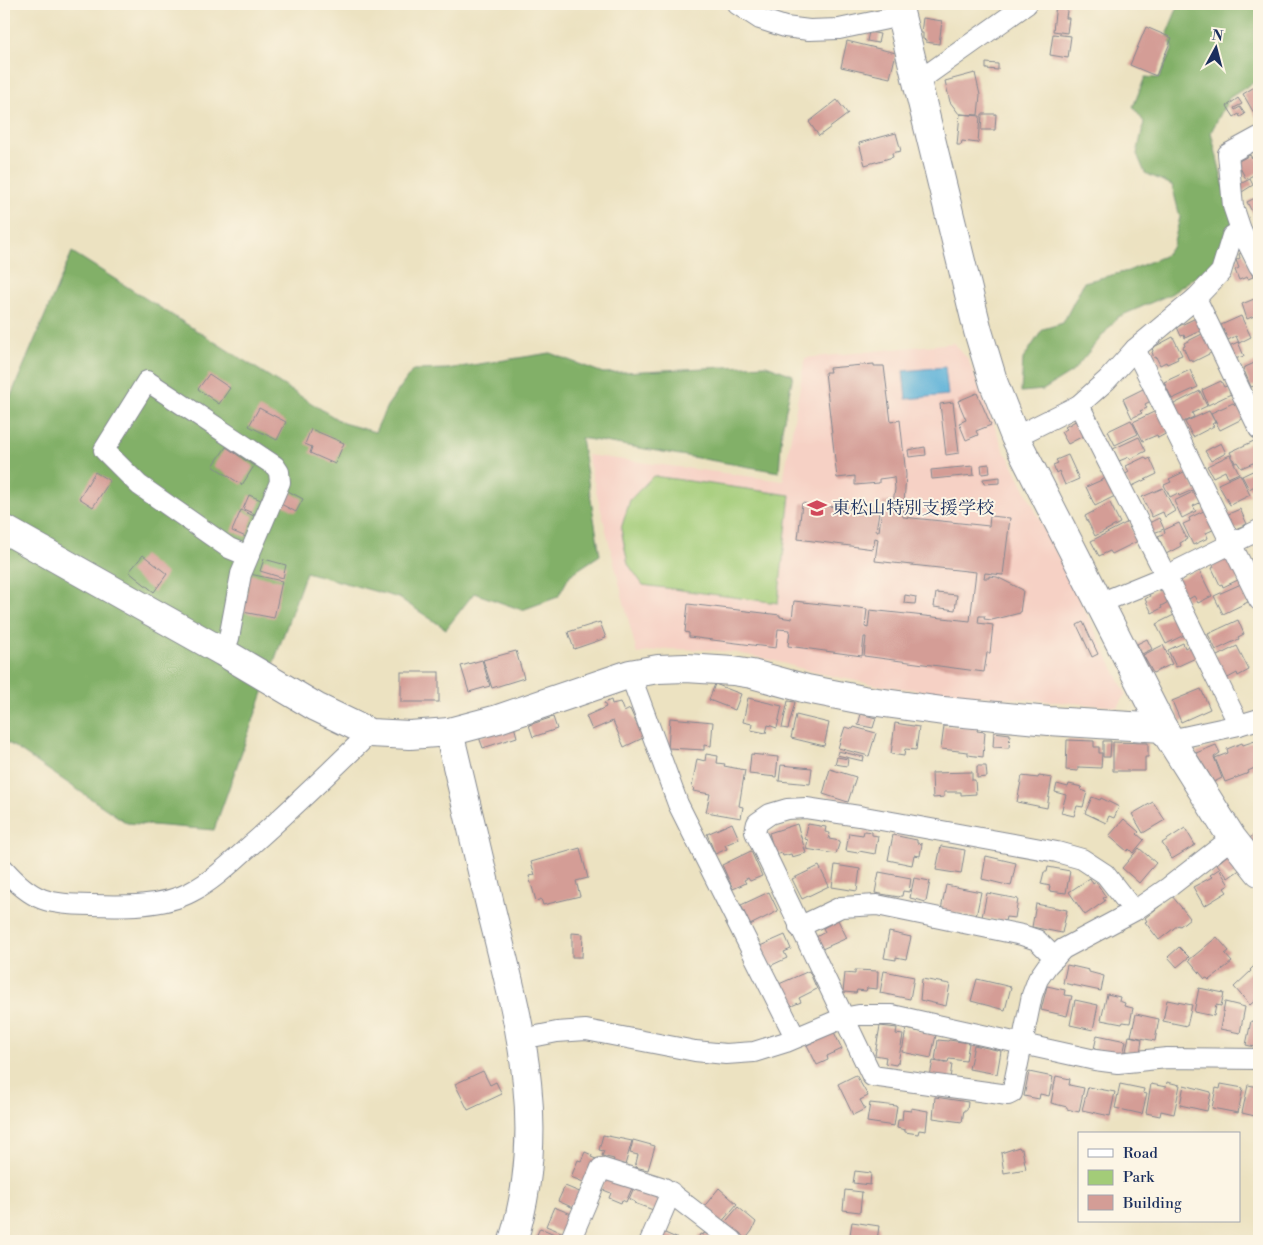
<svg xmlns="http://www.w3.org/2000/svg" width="1263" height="1245" font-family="'Libre Bodoni','Noto Serif JP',serif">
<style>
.built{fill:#f6d1c5}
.green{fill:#a3cc78;stroke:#5f7e6b}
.forest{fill:#82b068;stroke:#4e7063}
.water{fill:#5bb1d8;stroke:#3b709b}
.building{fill:#d49d96}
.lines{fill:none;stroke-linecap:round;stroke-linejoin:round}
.street-casing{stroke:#848890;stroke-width:22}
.secondary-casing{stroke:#848890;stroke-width:30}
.street{stroke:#fff;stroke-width:20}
.secondary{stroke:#fff;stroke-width:28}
.labels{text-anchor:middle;stroke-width:4;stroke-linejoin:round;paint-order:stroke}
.poi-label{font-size:18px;fill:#1b2f5e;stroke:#fcf5e5;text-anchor:start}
</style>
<rect width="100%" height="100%" fill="#fcf5e5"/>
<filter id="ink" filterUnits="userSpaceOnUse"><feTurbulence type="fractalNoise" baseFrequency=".02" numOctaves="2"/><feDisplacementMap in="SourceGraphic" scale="10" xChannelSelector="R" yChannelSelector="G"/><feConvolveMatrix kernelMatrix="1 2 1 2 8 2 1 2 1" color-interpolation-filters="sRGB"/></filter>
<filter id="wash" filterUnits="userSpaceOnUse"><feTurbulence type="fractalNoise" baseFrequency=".0096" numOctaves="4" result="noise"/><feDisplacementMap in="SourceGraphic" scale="20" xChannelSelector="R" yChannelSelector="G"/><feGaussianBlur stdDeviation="1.12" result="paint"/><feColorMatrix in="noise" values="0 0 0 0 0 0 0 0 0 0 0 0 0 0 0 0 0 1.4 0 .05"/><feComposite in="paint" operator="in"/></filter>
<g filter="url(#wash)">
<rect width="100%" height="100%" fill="#ece2c1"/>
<polygon class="built" points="954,343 968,359 1005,453 1010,459 1126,694 1118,707 923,691 875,685 813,672 775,661 737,653 711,650 664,649 637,654 587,455 783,481 805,358"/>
<polygon class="green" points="653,476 790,495 778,603 643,585 628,564 621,529 630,500"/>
<g class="forest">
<polygon points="1179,4 1259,4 1259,27 1254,32 1259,38 1259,79 1229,98 1211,132 1234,229 1215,263 1171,294 1118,317 1072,372 1043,390 1021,392 1023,359 1043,329 1063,323 1084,282 1128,271 1164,256 1173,246 1180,217 1172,185 1145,173 1137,154 1144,122 1133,107 1145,77 1159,78 1173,48 1167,33"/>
<polygon points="72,252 343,423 375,432 387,406 413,370 447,369 550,353 603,373 766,365 793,375 782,429 779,472 581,438 600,555 570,575 558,597 522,610 474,593 446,629 399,598 306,572 214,830 127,823 4,740 4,412"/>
</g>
<polygon class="water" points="945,367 948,395 906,399 903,371"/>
<g id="blocks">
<g class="building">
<polygon points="1056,4 1068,4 1066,18 1069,18 1067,33 1053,31"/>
<polygon points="923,18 942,21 939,44 926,42 926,40 923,39 923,33 921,33"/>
<polygon points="1146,27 1172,38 1156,76 1130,65"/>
<polygon points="869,32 880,34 878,43 867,41"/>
<polygon points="1053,34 1071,36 1068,58 1050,55"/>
<polygon points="847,41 896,53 890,78 841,67"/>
<polygon points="986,63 998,64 998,70 986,69"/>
<polygon points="975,73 980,95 978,115 959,114 950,102 945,81"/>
<polygon points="1256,86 1257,87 1259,86 1259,119 1258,120 1243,94"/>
<polygon points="1238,98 1242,104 1234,108 1235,110 1240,107 1245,114 1240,117 1239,114 1234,117 1227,106"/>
<polygon points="837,100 848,114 819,136 809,122"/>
<polygon points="960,114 980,116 978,143 962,141 961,145 957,145"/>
<polygon points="982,114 996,114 995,130 981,130"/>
<polygon points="896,133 901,151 892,153 893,157 865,165 859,143"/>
<polygon points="1250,155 1252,158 1256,156 1259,162 1259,172 1246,179 1237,162"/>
<polygon points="1250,179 1253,185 1242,192 1240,184"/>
<polygon points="1259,196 1259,225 1247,202"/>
<polygon points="1243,252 1253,277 1248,279 1247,277 1239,280 1235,270 1239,268 1236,260 1240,258 1239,254"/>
<polygon points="1259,297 1259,314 1247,319 1242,304"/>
<polygon points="1241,316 1251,337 1239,343 1236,336 1228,340 1221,325"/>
<polygon points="1198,317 1204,329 1185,338 1184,335 1181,336 1177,327"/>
<polygon points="1206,332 1215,351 1193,362 1191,359 1189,360 1183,347 1185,346 1184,343"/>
<polygon points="1173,337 1182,355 1177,357 1178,359 1167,364 1166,362 1160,365 1156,357 1154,358 1152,352 1153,351 1152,348"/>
<polygon points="1238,342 1244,356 1232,360 1229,346"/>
<polygon points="1259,361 1259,384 1251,387 1243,368"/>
<polygon points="874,364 874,366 884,366 891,422 900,420 906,475 903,517 989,526 990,516 1010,518 1003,575 985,573 984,578 989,578 989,576 997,577 1023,590 1020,613 992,620 984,619 985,616 979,616 978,623 993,625 990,653 987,653 984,672 864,656 866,637 864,637 862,656 788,646 790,630 778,629 776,648 689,637 689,633 685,632 688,604 780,615 780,617 792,619 794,601 867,609 865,627 868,628 870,610 970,621 976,572 875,561 878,539 875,538 873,549 798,539 802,503 879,512 876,531 879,531 883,501 893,502 895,489 894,477 879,479 879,483 855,485 855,476 837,478 825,372 830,372 829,368"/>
<polygon points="1190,370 1198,387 1172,399 1164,382"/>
<polygon points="209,374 230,388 219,404 198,389"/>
<polygon points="1221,381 1224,387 1227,386 1231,394 1208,405 1202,390"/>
<polygon points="1145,388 1151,401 1145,404 1147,408 1140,411 1142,413 1132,418 1123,399"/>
<polygon points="1200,391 1207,406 1192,413 1194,417 1181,423 1172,405"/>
<polygon points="977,393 991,425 976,431 978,435 966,440 959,423 966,420 958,401"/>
<polygon points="953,402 959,453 946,455 940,404"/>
<polygon points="1233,403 1235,405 1237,404 1244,418 1220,430 1211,413"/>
<polygon points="259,408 286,422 277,440 249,426"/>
<polygon points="1158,410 1169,432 1158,438 1157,435 1143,441 1133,422"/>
<polygon points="1209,411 1215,422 1212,424 1214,426 1193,437 1185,422"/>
<polygon points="1079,419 1085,435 1068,444 1061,432 1067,429 1065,427"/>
<polygon points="1131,420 1138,434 1115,445 1108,431"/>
<polygon points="311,429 344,443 335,464 310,453 312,447 305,444"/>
<polygon points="1139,437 1146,451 1130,459 1129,457 1119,461 1113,449"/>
<polygon points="1256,440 1259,446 1259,456 1256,458 1258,461 1241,468 1237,462 1235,463 1230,452"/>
<polygon points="1221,443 1226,453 1211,461 1205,451"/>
<polygon points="226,447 254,466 242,485 213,466"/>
<polygon points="925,447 926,455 909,457 908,450"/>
<polygon points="1068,455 1079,479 1065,485 1059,471 1056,473 1053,465 1058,463 1056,460"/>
<polygon points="1230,455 1239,473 1228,478 1225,471 1213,477 1207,466"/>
<polygon points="1145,457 1147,460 1150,458 1157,474 1130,487 1124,475 1129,472 1126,466"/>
<polygon points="989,464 990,473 982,474 981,465"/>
<polygon points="973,466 974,475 932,479 931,470"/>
<polygon points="1259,468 1259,488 1257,489 1255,486 1249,489 1242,476"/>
<polygon points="1186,471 1195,489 1179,496 1178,493 1170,497 1164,485 1171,482 1169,479"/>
<polygon points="95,472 110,481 93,507 79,498"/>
<polygon points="1240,474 1250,495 1230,505 1218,484"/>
<polygon points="1000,477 1000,483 984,484 983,479"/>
<polygon points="1106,478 1115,496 1095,506 1086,487"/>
<polygon points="1163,488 1175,511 1165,517 1163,512 1152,517 1142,497"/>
<polygon points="1199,489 1204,501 1193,506 1196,511 1182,518 1174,501"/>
<polygon points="286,490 303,499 296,512 279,503"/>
<polygon points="249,495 261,500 255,514 243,509"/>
<polygon points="1110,503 1120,523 1095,536 1085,516"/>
<polygon points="1208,509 1215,529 1206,533 1208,538 1193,545 1183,524 1190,521 1189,518"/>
<polygon points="1240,509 1247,524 1233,530 1226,515"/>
<polygon points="241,510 254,516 246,537 232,531"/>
<polygon points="1159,518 1164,529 1151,534 1147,524"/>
<polygon points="1128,522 1138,541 1112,554 1110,551 1099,556 1091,541"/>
<polygon points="1179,523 1187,539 1180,543 1181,546 1166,554 1158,536 1165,533 1164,530"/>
<polygon points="1229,554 1240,577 1237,578 1238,580 1223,587 1222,584 1220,585 1212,568 1214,567 1212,563"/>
<polygon points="143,555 167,574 154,592 129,572"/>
<polygon points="264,559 286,565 283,578 260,571"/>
<polygon points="1199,570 1212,596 1198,603 1194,596 1187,600 1177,580"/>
<polygon points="250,574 282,581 274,618 243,612"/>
<polygon points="1241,584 1248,602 1223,614 1214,596"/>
<polygon points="1159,589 1160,592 1164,590 1170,601 1161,606 1162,608 1152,613 1145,599 1150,596 1149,594"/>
<polygon points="936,593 957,595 955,610 934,607"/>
<polygon points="905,595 916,597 915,604 904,603"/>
<polygon points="1174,615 1184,635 1166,644 1156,624"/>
<polygon points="1238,620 1244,634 1238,637 1239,639 1216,650 1208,634"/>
<polygon points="600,622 606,638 574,649 568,632"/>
<polygon points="1083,622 1098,654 1092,657 1077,625"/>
<polygon points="1147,639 1152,649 1142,654 1137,644"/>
<polygon points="1183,643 1185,648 1192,644 1198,657 1176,667 1168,650"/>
<polygon points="1163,645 1172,664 1153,673 1143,655"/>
<polygon points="1237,646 1249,670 1238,676 1237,673 1226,679 1215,657"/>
<polygon points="516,651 524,678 492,688 483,660"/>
<polygon points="482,660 490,686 469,692 461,666"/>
<rect x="401" y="672" width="38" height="30"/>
<polygon points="715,684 741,694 735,710 709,700"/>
<polygon points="1201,689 1210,709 1181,722 1172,701"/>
<polygon points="748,698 782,706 777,728 768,725 766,733 751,730 752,724 743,722"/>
<polygon points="611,700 612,704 620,702 624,712 630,709 643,738 624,747 613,721 592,730 586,716 606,707 604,703"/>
<polygon points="788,701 795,702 788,729 782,728"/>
<polygon points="861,714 876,718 873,728 858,725"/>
<polygon points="796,715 829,723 824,746 791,738"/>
<polygon points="553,717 557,729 533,737 529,725"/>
<polygon points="670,718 713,722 711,746 704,745 704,750 668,748"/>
<polygon points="895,723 919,727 916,750 905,749 904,756 891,754"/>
<polygon points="514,726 517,737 483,748 479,737"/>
<polygon points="944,726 978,728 977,731 985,732 983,757 968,755 968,752 941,749"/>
<polygon points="845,727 853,729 854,727 876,733 869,756 838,748"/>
<polygon points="994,732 1010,734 1009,748 993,747"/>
<polygon points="1067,740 1094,741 1094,747 1099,747 1099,753 1102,753 1101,768 1078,767 1078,771 1066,770"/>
<polygon points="1103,741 1111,741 1110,757 1103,757"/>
<polygon points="1255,741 1259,752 1259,766 1248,771 1249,773 1225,782 1215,758 1228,753 1227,749 1242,743 1243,745"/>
<polygon points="1113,742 1148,743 1148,757 1145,757 1145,771 1113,771"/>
<polygon points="1216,745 1220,753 1214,757 1222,778 1214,782 1196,753"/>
<polygon points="838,751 864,757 863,761 837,755"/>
<polygon points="706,754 718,756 717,763 725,764 724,766 745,770 739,806 743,807 741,818 706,812 710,794 693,791 694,788 692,787 697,759 705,761"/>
<polygon points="751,754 778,757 776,777 749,774"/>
<polygon points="837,757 848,759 847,766 835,764"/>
<polygon points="781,765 812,768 810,784 779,781"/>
<polygon points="977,766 986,766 987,777 977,778"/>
<polygon points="830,769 856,777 848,802 823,794"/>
<polygon points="972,772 972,780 975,780 976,794 961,795 961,792 944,792 944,797 933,798 932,773"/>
<polygon points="1022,776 1038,778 1039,776 1052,778 1047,808 1017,802"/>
<polygon points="1057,784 1068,787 1069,784 1082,787 1081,790 1087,792 1083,807 1077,806 1074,816 1061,813 1066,795 1055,792"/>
<polygon points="1092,797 1100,800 1101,798 1119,807 1114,818 1109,816 1106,823 1085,813"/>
<polygon points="1153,802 1165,820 1143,833 1132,814"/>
<polygon points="1124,819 1139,832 1137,834 1144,840 1133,853 1129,849 1127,851 1109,836"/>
<polygon points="732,823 739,839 725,845 727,849 715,854 707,834"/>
<polygon points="797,824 806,853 792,857 791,854 783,856 782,853 775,855 769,833"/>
<polygon points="808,824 826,827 825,832 830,833 829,839 840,841 836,854 806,849 808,840 805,839"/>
<polygon points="1185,828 1195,845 1172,859 1162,843"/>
<polygon points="1259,830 1259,850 1250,838"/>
<polygon points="864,831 872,832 872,835 878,836 875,854 859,851 858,853 846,851 849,833 863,835"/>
<polygon points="893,835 917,840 917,843 922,844 920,856 914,855 912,865 888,860"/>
<polygon points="941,846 965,850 961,874 936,870"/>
<polygon points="580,848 588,878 576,881 580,896 543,905 541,899 536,901 529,876 535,875 531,862"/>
<polygon points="1139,848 1156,863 1139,883 1122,868"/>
<polygon points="751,851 762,876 750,881 748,878 744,880 746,883 733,889 722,865"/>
<polygon points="1229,854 1241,869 1228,878 1217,864"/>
<polygon points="986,856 1016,863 1011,886 982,879"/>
<polygon points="835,865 860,869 857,891 832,887"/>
<polygon points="819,866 829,886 802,899 792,879"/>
<polygon points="1048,867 1070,871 1066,893 1049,891 1050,886 1041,884 1044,872 1047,872"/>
<polygon points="1219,869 1229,885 1224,888 1227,892 1204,906 1193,887 1212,877 1210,875"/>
<polygon points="879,872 911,878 909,892 903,891 902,896 900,896 899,897 875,893"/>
<polygon points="914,878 930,881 926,902 910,898"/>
<polygon points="1090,878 1093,884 1096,882 1106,897 1103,898 1105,901 1085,915 1069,892"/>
<polygon points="946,885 981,892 976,917 941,910"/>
<polygon points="769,892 778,911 750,925 741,905"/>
<polygon points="987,893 1018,899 1015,918 1006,917 1005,921 982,917"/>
<polygon points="1172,896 1190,918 1180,926 1178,925 1159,940 1145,922 1147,921 1145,918"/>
<polygon points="1036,904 1067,910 1062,933 1032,927"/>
<polygon points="838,920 847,938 822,949 816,937 825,932 823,928"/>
<polygon points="889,932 911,937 906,959 896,957 896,960 884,958"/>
<polygon points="572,933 583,934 582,957 572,957"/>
<polygon points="785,935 791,949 784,952 787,958 770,966 760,946"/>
<polygon points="1217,937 1229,951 1225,954 1232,962 1209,980 1207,978 1205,979 1189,960"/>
<polygon points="1179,947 1189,957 1177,967 1168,957"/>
<polygon points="1259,961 1259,997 1250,1005 1234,987 1251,971 1250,970"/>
<polygon points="1067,965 1089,970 1089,972 1104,976 1101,991 1063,983"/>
<polygon points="855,970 878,971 877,989 867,988 866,991 857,990 856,993 843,992 845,973 855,974"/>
<polygon points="809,971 817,989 799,998 801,1002 789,1007 779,984"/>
<polygon points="884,971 914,977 910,999 880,993"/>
<polygon points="922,979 950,984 946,1006 920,1000"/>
<polygon points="977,979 1011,987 1005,1010 971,1001"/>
<polygon points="1047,986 1065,990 1064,995 1072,996 1067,1016 1041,1010"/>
<polygon points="1199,988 1224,993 1221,1006 1216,1005 1214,1016 1194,1012"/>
<polygon points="1107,994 1120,997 1119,1001 1125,1003 1124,1006 1133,1008 1130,1023 1123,1022 1122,1024 1101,1020"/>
<polygon points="1075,1000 1098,1005 1093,1030 1070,1025"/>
<polygon points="1167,1000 1192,1005 1187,1026 1163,1021"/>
<polygon points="1225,1002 1245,1007 1240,1033 1220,1029"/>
<polygon points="1136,1014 1159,1019 1155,1041 1131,1036"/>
<polygon points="1251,1021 1259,1023 1259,1048 1246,1045"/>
<polygon points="880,1026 897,1028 896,1034 903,1035 898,1063 897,1063 896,1065 885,1063 886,1057 875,1055"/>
<polygon points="906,1029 936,1035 931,1058 902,1052"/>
<polygon points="834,1032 842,1049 827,1056 828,1060 817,1065 807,1045"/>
<polygon points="1097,1035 1126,1041 1123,1055 1094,1049"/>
<polygon points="1129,1036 1142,1039 1140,1054 1126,1051"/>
<polygon points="938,1040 948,1041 949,1040 969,1043 966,1061 949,1059 948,1062 935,1060"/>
<polygon points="974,1045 1001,1051 997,1074 969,1069"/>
<polygon points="933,1061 952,1064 950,1079 930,1076"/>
<polygon points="483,1071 490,1085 496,1082 502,1094 468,1110 455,1084"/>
<polygon points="1029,1072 1053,1077 1049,1096 1040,1094 1039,1099 1024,1096"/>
<polygon points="856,1075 868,1096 860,1100 865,1109 853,1115 838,1084"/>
<polygon points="1056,1076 1070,1079 1069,1085 1084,1088 1079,1112 1067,1109 1067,1107 1051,1103"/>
<polygon points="1167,1082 1180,1085 1174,1114 1161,1111 1160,1116 1146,1113 1151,1084 1166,1087"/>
<polygon points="1120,1084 1144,1089 1143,1093 1147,1094 1142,1114 1115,1108"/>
<polygon points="1221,1084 1243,1088 1238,1113 1212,1108 1216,1088 1220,1089"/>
<polygon points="1184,1085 1211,1092 1207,1111 1180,1105"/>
<polygon points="1248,1085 1259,1087 1259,1117 1242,1113"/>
<polygon points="1088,1087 1115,1092 1110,1116 1082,1110"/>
<polygon points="935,1097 968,1102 967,1110 964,1110 962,1122 933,1118"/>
<polygon points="870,1103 897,1106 894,1126 867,1122"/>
<polygon points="911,1108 928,1111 926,1131 919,1130 918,1134 905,1132 905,1130 897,1128 898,1120 902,1120 903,1110 911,1111"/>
<polygon points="603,1135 632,1141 625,1165 613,1162 614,1159 602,1156 604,1151 599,1150"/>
<polygon points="633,1140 655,1146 648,1170 635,1167 638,1155 630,1153"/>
<polygon points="1019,1147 1020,1149 1022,1149 1026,1169 1004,1173 1001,1153"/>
<polygon points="585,1152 592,1155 591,1157 596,1159 588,1184 571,1177 578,1160 581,1161"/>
<polygon points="855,1171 871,1173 870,1185 853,1183"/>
<polygon points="605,1179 632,1188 626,1202 622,1200 621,1203 609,1198 611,1193 601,1189"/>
<polygon points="635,1185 663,1195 656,1211 634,1203 635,1202 629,1199"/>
<polygon points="565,1186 582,1193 576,1209 558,1201"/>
<polygon points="719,1188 737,1204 720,1224 702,1209"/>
<polygon points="845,1190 862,1192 860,1212 843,1210"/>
<polygon points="554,1207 574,1215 566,1234 546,1226"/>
<polygon points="738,1207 756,1222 752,1231 744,1241 722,1226"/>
<polygon points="852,1222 879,1226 877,1241 849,1241"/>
<polygon points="540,1228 564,1238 563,1241 534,1241"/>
<polygon points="665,1233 683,1241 659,1241 662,1235 663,1236"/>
<polygon points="704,1233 718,1239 717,1241 697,1241 700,1234 703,1235"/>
</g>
</g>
</g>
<g filter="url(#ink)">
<use href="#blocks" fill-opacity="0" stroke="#848890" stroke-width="1"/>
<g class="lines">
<defs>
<g id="street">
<polyline points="737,4 760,19 785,27 809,30 839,29 901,16"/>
<polyline points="917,82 1027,4"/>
<polyline points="1259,137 1228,154 1233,206 1241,230 1259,266"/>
<polyline points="1196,298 1259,429"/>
<polyline points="1135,349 1259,600"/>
<polyline points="1079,405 1166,576 1239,725"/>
<polyline points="1015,437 1079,405 1107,380 1135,349 1196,298 1221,272 1232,236 1241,230"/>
<polyline points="1100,603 1166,576 1259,530"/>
<polyline points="223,652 229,638 241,574 280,482 279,472 275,466 147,381 104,450 139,485 229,548 248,556"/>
<polyline points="630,674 678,804 795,1037"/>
<polyline points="1170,740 1239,725 1259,719"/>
<path d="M4 869C33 902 48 904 91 905 122 906 163 907 191 892 214 880 232 862 251 845 292 809 331 771 370 733"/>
<polyline points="1134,911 1105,874 1082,859 1057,852 859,816 806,808 787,809 770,814 757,823 755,832 872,1076 1008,1095 1012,1093 1032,995 1038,979 1047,966 1063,949 1134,911 1169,887 1232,838"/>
<polyline points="799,927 841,907 877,905 1022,935 1037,940 1055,958"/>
<polyline points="522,1039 557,1032 586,1030 695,1051 726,1054 754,1052 786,1042 843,1018 859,1015 892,1015 1095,1060 1118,1063 1167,1058 1259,1059"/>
<polyline points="570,1241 601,1168 664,1188 733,1241"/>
<polyline points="650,1241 671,1192"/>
</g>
<g id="secondary">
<polyline points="898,4 978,331 994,384 1015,437 1163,728 1232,838 1259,872"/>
<polyline points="4,529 223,652 316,707 370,733 410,735 449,732 498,719 630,674 658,669 686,668 733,671 752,674 807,689 863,700 943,711 1049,721 1163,728"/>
<path d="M449 732C463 791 477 850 491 909 519 1022 549 1125 513 1241"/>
</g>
</defs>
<use href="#street" class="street-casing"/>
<use href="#secondary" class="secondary-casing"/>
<use href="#street" class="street"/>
<use href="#secondary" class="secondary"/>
</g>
</g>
<defs>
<symbol id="school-bare" viewBox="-9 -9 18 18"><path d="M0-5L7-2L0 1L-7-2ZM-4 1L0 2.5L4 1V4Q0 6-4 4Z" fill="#d1495b" stroke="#fcf5e5" stroke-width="2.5" paint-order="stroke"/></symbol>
</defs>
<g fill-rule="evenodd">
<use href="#school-bare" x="803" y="494" width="28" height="28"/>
</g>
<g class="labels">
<g class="poi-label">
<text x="832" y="514">東松山特別支援学校</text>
</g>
</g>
<rect width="1263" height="1245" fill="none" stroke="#fcf5e5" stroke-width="20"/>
<rect x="1078" y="1132" width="162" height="90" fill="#fcf5e5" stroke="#a2a6af"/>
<rect x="1088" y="1149" width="25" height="8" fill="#ffffff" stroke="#a2a6af"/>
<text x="1123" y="1158" font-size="15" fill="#1b2f5e">Road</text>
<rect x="1088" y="1170" width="25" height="15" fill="#a3cc78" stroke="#a2a6af"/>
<text x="1123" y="1182" font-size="15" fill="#1b2f5e">Park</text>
<rect x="1088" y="1195" width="25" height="15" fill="#d49d96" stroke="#a2a6af"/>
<text x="1123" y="1208" font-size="15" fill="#1b2f5e">Building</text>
<g transform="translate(1216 48) rotate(7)" stroke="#fcf5e5" stroke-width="4" paint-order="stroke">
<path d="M0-4L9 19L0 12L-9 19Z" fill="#1b2f5e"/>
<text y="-8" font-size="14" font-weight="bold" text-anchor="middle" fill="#1b2f5e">N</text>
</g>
</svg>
